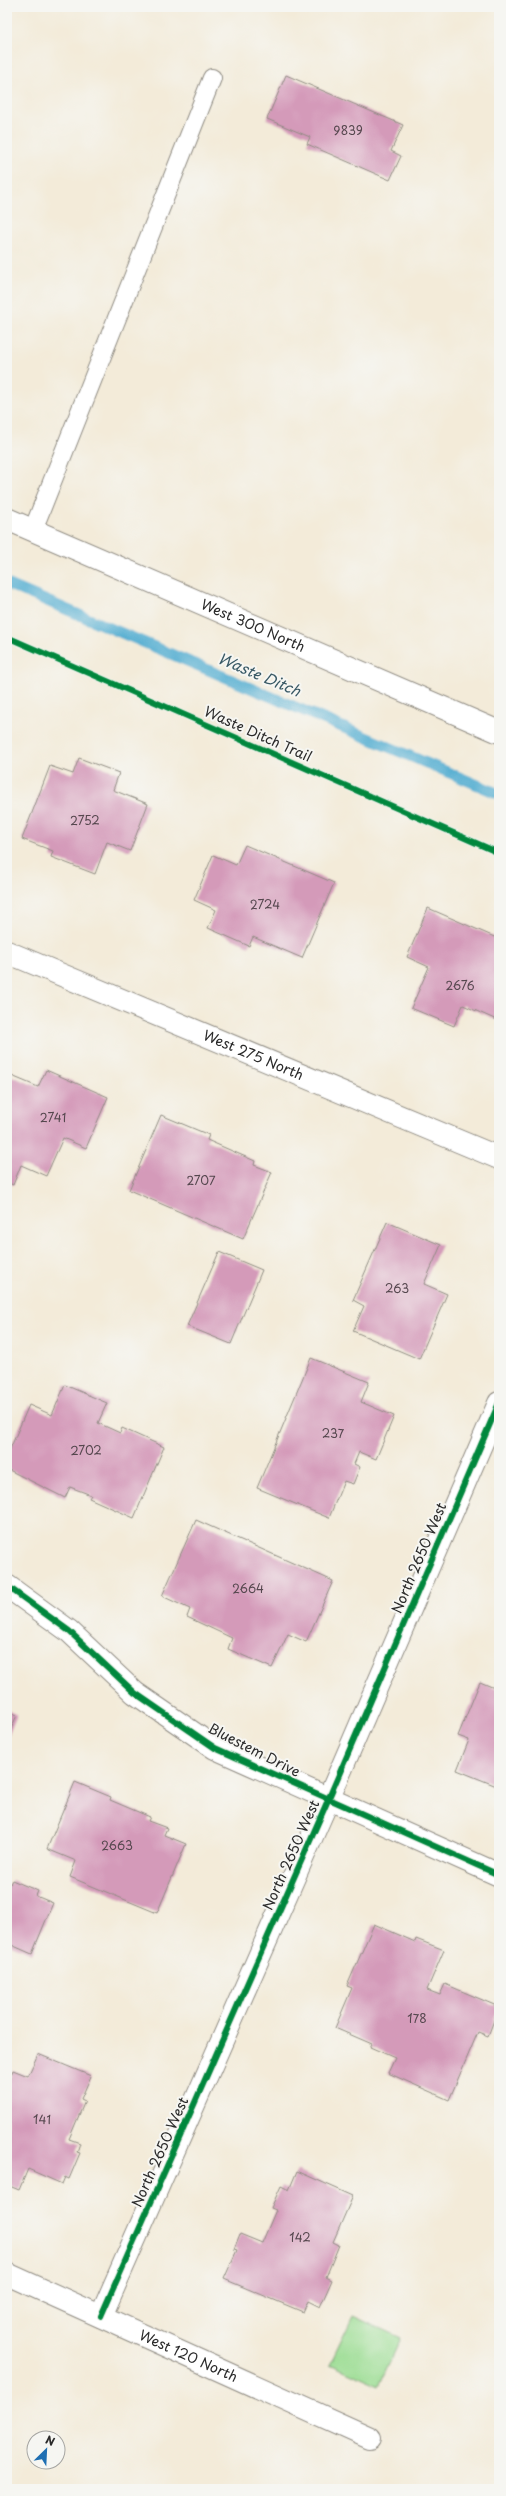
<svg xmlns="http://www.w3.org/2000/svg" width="506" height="2496" font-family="'Playpen Sans',sans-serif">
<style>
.green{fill:#9bdd93;stroke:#63845f}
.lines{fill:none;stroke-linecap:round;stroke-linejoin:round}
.stream{stroke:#54aed1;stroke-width:11}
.building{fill:#d49ab9}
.service-casing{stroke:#8f8b82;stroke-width:20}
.minor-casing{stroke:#8f8b82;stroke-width:24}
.service{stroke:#fff;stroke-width:18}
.minor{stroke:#fff;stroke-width:22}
.cycleway-casing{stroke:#f6f6f2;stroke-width:8}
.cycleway{stroke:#00873e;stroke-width:6}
.labels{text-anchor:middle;stroke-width:4;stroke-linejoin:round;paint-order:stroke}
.number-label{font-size:12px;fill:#55474e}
.street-label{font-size:14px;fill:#2b2b2b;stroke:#f6f6f2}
.water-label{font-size:15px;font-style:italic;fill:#395965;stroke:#f6f6f2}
</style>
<rect width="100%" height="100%" fill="#f6f6f2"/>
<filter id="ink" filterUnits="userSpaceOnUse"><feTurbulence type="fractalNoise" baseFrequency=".025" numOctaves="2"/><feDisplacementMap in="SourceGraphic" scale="8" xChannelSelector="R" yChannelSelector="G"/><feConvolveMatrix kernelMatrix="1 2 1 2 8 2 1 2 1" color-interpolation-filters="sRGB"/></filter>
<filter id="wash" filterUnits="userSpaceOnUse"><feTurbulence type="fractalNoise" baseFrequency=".012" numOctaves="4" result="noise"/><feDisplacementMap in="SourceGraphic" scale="16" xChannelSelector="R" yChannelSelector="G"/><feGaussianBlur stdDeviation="0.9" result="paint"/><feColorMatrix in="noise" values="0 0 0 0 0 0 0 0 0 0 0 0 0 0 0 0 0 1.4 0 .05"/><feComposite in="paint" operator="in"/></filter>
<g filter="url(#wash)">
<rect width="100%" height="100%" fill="#f3ebd9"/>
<polygon class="green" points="353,2316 401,2338 379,2386 330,2364"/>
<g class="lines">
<polyline class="stream" points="7,584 499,794"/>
</g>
<g id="blocks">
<g class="building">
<polygon points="286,75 403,125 391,151 401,156 390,180 307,144 310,137 267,119"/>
<polygon points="79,758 119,773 113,790 148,804 130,851 107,842 95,874 51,857 53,851 22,839 50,766 73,774"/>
<polygon points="245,845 334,883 302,958 253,937 249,946 208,928 216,910 194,900 213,855 236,865"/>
<polygon points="428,908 499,939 499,1021 463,1005 454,1026 411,1008 429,967 407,957"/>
<polygon points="46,1070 108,1097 86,1148 63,1138 46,1176 21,1165 13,1185 7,1182 7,1074 38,1087"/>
<polygon points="161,1115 209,1135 207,1140 255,1161 254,1165 272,1172 243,1239 129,1190"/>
<polygon points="387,1222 441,1245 424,1284 447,1294 419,1359 353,1331 364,1306 353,1300"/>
<polygon points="219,1252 262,1270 231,1344 187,1326"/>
<polygon points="311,1358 369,1382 361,1402 394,1416 376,1459 359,1452 354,1464 360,1467 353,1484 344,1481 329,1518 257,1488"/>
<polygon points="65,1385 107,1403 98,1423 120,1433 122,1428 164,1447 134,1518 89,1498 91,1495 70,1487 65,1498 7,1469 7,1456 29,1405 52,1415"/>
<polygon points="196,1520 333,1581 306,1642 288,1634 272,1668 228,1649 232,1638 187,1617 190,1609 162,1596"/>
<polygon points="480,1682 499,1690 499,1787 457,1770 469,1740 458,1736"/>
<polygon points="7,1710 17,1715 7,1738"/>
<polygon points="75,1782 111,1797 110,1800 150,1817 148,1821 167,1828 164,1835 186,1844 157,1913 70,1877 76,1861 47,1849"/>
<polygon points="12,1880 38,1891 36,1896 53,1903 32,1954 7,1943 7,1883 10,1884"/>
<polygon points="374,1924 415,1942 416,1939 444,1950 427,1990 440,1995 445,1984 499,2007 488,2036 478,2032 449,2100 388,2073 395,2058 370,2047 372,2044 335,2028 352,1988 347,1986"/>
<polygon points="38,2054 91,2076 81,2099 85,2101 69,2139 80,2143 77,2152 80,2153 69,2179 65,2177 62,2184 28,2169 19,2190 7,2185 7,2084 13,2070 28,2076"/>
<polygon points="297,2171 353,2196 333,2242 339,2245 326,2277 332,2280 320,2307 308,2301 303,2312 224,2279 237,2250 234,2249 240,2234 262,2243 276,2210 271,2208 281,2186 289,2190"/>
</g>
</g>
</g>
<g filter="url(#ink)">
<use href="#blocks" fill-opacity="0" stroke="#8f8b82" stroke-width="1"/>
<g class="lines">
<defs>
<polyline id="service" points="33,530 212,78"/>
<g id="minor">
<path id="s1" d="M7 519 499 732"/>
<path id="s2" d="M7 952 499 1158"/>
<polyline points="7,1586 69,1631 135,1693 215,1748 499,1875"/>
<path id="s3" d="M7 2274 370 2438"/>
<polyline points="101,2316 328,1800 499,1403"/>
</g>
</defs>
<use href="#service" class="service-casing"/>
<use href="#minor" class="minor-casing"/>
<use href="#service" class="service"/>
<use href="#minor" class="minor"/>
<defs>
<g id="cycleway">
<polyline points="7,637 499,853"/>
<polyline points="7,1586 69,1631 135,1693 215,1748 499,1875"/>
<polyline points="101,2316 328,1800 499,1403"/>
</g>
</defs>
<use href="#cycleway" class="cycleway-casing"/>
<use href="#cycleway" class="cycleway"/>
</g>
</g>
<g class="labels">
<g class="number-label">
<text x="348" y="135">9839</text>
<text x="85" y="825">2752</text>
<text x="265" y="909">2724</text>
<text x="460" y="990">2676</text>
<text x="53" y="1122">2741</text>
<text x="201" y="1185">2707</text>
<text x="397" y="1293">263</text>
<text x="333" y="1438">237</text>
<text x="86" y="1455">2702</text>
<text x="248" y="1593">2664</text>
<text x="117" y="1850">2663</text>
<text x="417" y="2023">178</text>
<text x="42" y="2124">141</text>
<text x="300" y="2242">142</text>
</g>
<g class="street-label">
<text dy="5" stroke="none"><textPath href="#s1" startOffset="268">West 300 North</textPath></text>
<text transform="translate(258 734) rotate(24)" y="5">Waste Ditch Trail</text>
<text dy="5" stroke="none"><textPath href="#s2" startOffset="267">West 275 North</textPath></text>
<text transform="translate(419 1558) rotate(-67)" y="5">North 2650 West</text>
<text transform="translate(254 1750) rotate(27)" y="5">Bluestem Drive</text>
<text transform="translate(291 1855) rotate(-66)" y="5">North 2650 West</text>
<text transform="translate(160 2152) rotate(-66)" y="5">North 2650 West</text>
<text dy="5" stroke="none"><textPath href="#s3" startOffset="199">West 120 North</textPath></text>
</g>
<g class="water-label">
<text transform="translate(259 675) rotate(23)" y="5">Waste Ditch</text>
</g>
</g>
<rect width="506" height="2496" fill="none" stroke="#f6f6f2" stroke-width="24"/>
<g transform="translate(46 2450) rotate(24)"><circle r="19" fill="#f6f6f2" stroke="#a5a5a2"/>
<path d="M0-3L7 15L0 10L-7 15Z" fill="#1f6fb2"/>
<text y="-6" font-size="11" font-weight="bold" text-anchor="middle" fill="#2b2b2b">N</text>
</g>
</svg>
